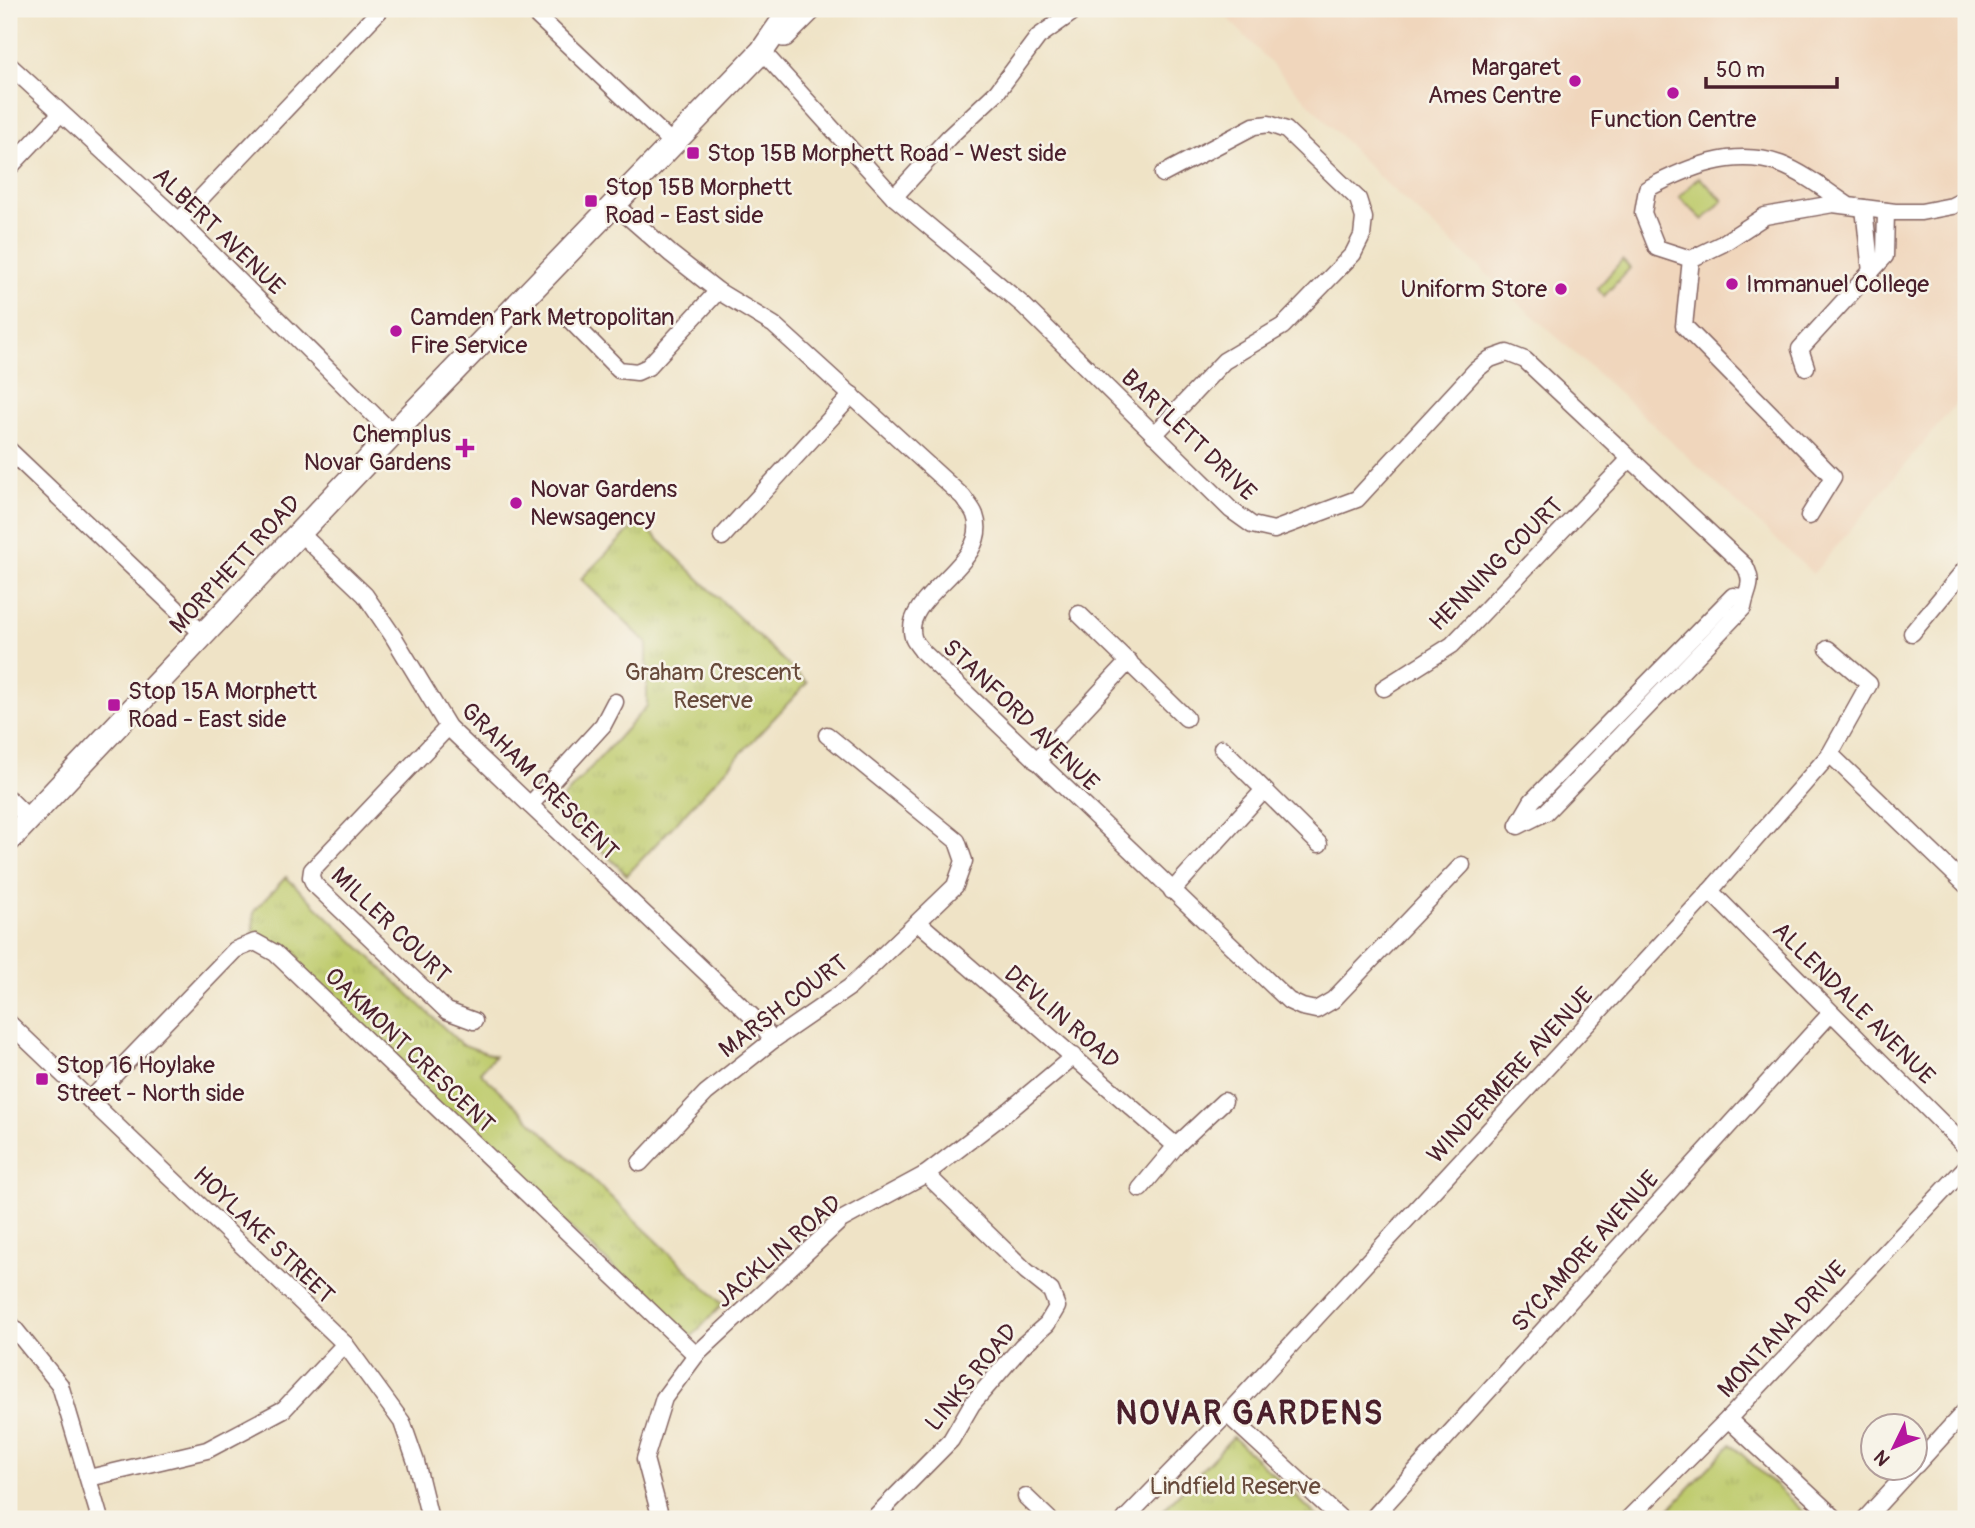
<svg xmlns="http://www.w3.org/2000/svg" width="1975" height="1528" font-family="Pangolin,sans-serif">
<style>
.built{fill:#f0d6bc}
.grass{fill:url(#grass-tufts);stroke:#84754c;stroke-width:2}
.pitch{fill:#becb6c;stroke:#84754c;stroke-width:2}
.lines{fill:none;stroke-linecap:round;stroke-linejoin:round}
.street-casing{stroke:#846461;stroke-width:19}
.secondary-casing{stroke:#846461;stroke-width:26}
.street{stroke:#fff;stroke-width:16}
.secondary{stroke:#fff;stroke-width:23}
.poi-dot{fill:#b5179e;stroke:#f7f3e8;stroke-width:2.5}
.labels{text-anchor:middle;stroke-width:5;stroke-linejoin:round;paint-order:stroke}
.poi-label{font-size:24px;fill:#4a1f2b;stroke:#f7f3e8;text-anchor:start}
.street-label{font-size:24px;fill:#4a1f2b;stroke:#f7f3e8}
.park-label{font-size:24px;fill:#674a3b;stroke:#f7f3e8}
.district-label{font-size:32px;font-weight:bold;letter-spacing:2px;fill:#4a1f2b;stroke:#f7f3e8}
</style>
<defs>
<pattern id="grass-tufts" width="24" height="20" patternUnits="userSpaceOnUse" patternTransform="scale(1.75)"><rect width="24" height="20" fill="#becb6c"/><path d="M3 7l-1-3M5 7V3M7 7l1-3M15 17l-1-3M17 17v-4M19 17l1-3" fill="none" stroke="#a5ae5e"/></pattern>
</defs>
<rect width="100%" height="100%" fill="#f7f3e8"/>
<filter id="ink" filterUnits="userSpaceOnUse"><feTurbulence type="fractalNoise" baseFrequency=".0143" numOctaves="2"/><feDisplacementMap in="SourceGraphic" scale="14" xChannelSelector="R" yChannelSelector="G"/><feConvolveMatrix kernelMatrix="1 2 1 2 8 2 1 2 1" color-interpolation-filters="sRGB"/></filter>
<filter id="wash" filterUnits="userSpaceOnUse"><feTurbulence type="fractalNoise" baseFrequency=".00686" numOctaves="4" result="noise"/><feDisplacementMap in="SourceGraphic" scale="28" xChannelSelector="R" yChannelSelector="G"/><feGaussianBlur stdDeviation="1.57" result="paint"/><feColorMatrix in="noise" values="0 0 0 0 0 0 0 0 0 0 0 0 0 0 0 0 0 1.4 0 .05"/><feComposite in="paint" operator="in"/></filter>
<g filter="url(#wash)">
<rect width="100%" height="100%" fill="#efe3c6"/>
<polygon class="built" points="1219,9 1966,9 1966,392 1813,574 1631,404 1379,177"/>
<g class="grass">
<polygon points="639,521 807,683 627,875 556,806 647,706 647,643 581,579"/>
<polygon points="286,877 461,1044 495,1056 480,1072 723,1304 690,1338 253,936 254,911"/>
<polygon points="1233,1437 1320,1519 1155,1519"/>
<polygon points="1731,1444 1811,1519 1660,1519"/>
</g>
<g class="pitch">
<polygon points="1699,177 1723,200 1703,220 1679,197"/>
<polygon points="1622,260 1630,268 1604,296 1597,289"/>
</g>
</g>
<g filter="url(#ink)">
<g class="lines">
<defs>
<g id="street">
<polyline points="530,9 672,143"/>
<path d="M762 51 894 197 1023 305 1231 510 1252 525 1274 530 1357 499 1476 370 1490 359 1507 353 1525 360 1745 566C1755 585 1746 589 1743 608L1546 812 1518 826"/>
<polyline points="9,65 179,221 393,434"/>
<polyline points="9,168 60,114"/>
<polyline points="894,197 949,137 997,92 1038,37 1077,9"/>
<path d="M615 205 671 254 718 291 774 325 963 497C967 503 973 509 975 515 993 564 901 595 913 637 914 642 920 647 922 651L1289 1001 1302 1007 1316 1010 1333 1000 1462 865"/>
<path d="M1849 206C1828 192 1804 173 1780 164 1733 148 1688 167 1647 189L1643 213 1657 248 1691 259 1722 244 1765 216 1833 204 1895 212H1921L1952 206 1966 199"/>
<polyline points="1864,208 1871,272"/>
<polyline points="179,221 381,9"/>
<polyline points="1691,259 1684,326 1833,477 1809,516"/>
<polyline points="571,321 619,370 637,372 648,367 718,291"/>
<polyline points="1806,367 1800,349 1885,256 1886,211"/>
<polyline points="1154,435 1224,361 1283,326 1353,254 1362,236 1364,218 1358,199 1286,130 1269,124 1254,126 1163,174"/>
<polyline points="9,450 204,635"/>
<polyline points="300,533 365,595 393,636 448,727 759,1023 773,1040"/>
<polyline points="722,537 852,395"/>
<polyline points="1079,614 1186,718"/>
<polyline points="1912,633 1966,568"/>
<polyline points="1384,688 1452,645 1630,459"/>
<polyline points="448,727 312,870 311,877 314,884 447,1011 474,1021"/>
<polyline points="1222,748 1319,844"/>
<polyline points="1830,754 1966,885"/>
<polyline points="1036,761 1129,661"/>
<polyline points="9,799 29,819"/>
<polyline points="530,805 603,725 615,702"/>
<polyline points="1518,825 1532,801 1733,596 1744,597"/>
<polyline points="1172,891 1264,790"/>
<polyline points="1710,891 1966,1147"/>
<polyline points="919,923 1176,1146"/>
<polyline points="9,1023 345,1344 402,1422 416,1462 430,1519"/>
<polyline points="90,1100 235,950 255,942 275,953 696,1355"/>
<polyline points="640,1163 706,1093 773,1040 850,987 955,886 964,861 957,841 827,735"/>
<polyline points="1140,1189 1176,1146 1224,1101"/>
<polyline points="9,1322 60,1385 100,1519"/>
<polyline points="1227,1414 1341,1519"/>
<polyline points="1728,1419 1836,1519"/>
<polyline points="1916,1465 1966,1410"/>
<polyline points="89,1478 207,1450 284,1409 345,1344"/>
<polyline points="1026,1497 1049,1519"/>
<polyline points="661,1519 645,1459 664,1398 696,1355 841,1220 926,1174 1011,1109 1074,1056"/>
<polyline points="873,1519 951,1440 972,1404 1022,1346 1047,1324 1057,1307 1051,1291 1026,1271 926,1174"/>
<polyline points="1125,1519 1227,1414 1710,891 1830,754 1869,684 1828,649"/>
<polyline points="1372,1519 1831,1013"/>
<polyline points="1628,1519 1728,1419 1966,1167"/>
<polyline points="1865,1519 1912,1468"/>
</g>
<g id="secondary">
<polyline points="784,35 810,9"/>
<polyline points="9,840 393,434 762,51 791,9"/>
</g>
</defs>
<use href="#street" class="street-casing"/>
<use href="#secondary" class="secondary-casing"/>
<use href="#street" class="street"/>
<use href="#secondary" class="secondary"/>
</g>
</g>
<g class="poi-dot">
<circle cx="1575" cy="81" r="7"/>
<circle cx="1673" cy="93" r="7"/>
<rect x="686" y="146" width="14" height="14" rx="3.5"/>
<rect x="584" y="194" width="14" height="14" rx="3.5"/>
<circle cx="1732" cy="284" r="7"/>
<circle cx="1561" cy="289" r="7"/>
<circle cx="396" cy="331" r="7"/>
<path d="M461.5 437.5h7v7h7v7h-7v7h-7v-7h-7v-7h7z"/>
<circle cx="516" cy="503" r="7"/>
<rect x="107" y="698" width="14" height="14" rx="3.5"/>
<rect x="35" y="1072" width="14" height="14" rx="3.5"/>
</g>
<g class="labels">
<g class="poi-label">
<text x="1561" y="75" text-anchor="end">Margaret<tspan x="1561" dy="28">Ames Centre</tspan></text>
<text x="1673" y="127" text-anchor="middle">Function Centre</text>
<text x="707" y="161">Stop 15B Morphett Road - West side</text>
<text x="605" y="195">Stop 15B Morphett<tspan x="605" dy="28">Road - East side</tspan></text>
<text x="1746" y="292">Immanuel College</text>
<text x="1547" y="297" text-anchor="end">Uniform Store</text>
<text x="410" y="325">Camden Park Metropolitan<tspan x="410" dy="28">Fire Service</tspan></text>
<text x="451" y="442" text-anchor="end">Chemplus<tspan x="451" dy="28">Novar Gardens</tspan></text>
<text x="530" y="497">Novar Gardens<tspan x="530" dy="28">Newsagency</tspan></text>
<text x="128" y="699">Stop 15A Morphett<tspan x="128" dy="28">Road - East side</tspan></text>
<text x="56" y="1073">Stop 16 Hoylake<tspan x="56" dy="28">Street - North side</tspan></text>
</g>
<g class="street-label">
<text transform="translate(219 231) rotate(44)" y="8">ALBERT AVENUE</text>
<text transform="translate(1189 435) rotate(44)" y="8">BARTLETT DRIVE</text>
<text transform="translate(235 564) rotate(-47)" y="8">MORPHETT ROAD</text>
<text transform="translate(1496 564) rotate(-45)" y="8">HENNING COURT</text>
<text transform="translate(1021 715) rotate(44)" y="8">STANFORD AVENUE</text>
<text transform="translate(540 781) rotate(45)" y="8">GRAHAM CRESCENT</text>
<text transform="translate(391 925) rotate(44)" y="8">MILLER COURT</text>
<text transform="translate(1854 1003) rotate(45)" y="8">ALLENDALE AVENUE</text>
<text transform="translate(783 1006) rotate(-37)" y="8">MARSH COURT</text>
<text transform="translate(1062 1017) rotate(41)" y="8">DEVLIN ROAD</text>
<text transform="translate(410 1050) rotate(44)" y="8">OAKMONT CRESCENT</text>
<text transform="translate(1510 1075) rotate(-47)" y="8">WINDERMERE AVENUE</text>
<text transform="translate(264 1235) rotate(44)" y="8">HOYLAKE STREET</text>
<text transform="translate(778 1251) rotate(-41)" y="8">JACKLIN ROAD</text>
<text transform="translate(1585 1251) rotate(-48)" y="8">SYCAMORE AVENUE</text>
<text transform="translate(1782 1329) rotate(-47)" y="8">MONTANA DRIVE</text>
<text transform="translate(971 1377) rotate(-51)" y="8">LINKS ROAD</text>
</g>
<g class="park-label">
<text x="713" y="680">Graham Crescent<tspan x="713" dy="28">Reserve</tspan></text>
<text x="1235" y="1494">Lindfield Reserve</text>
</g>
<g class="district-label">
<text x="1250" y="1424">NOVAR GARDENS</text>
</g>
</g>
<rect width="1975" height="1528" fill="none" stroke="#f7f3e8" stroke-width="35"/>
<g transform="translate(1894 1447) rotate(227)"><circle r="33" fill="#f7f3e8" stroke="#b29e9c" stroke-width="2"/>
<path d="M0-5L12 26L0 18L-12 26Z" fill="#b5179e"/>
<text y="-10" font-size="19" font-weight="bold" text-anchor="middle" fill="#4a1f2b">N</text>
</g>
<path d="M1706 77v10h131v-10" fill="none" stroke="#4a1f2b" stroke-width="3.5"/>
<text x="1716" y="77" font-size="21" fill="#4a1f2b" stroke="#f7f3e8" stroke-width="5" paint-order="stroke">50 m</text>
</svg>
